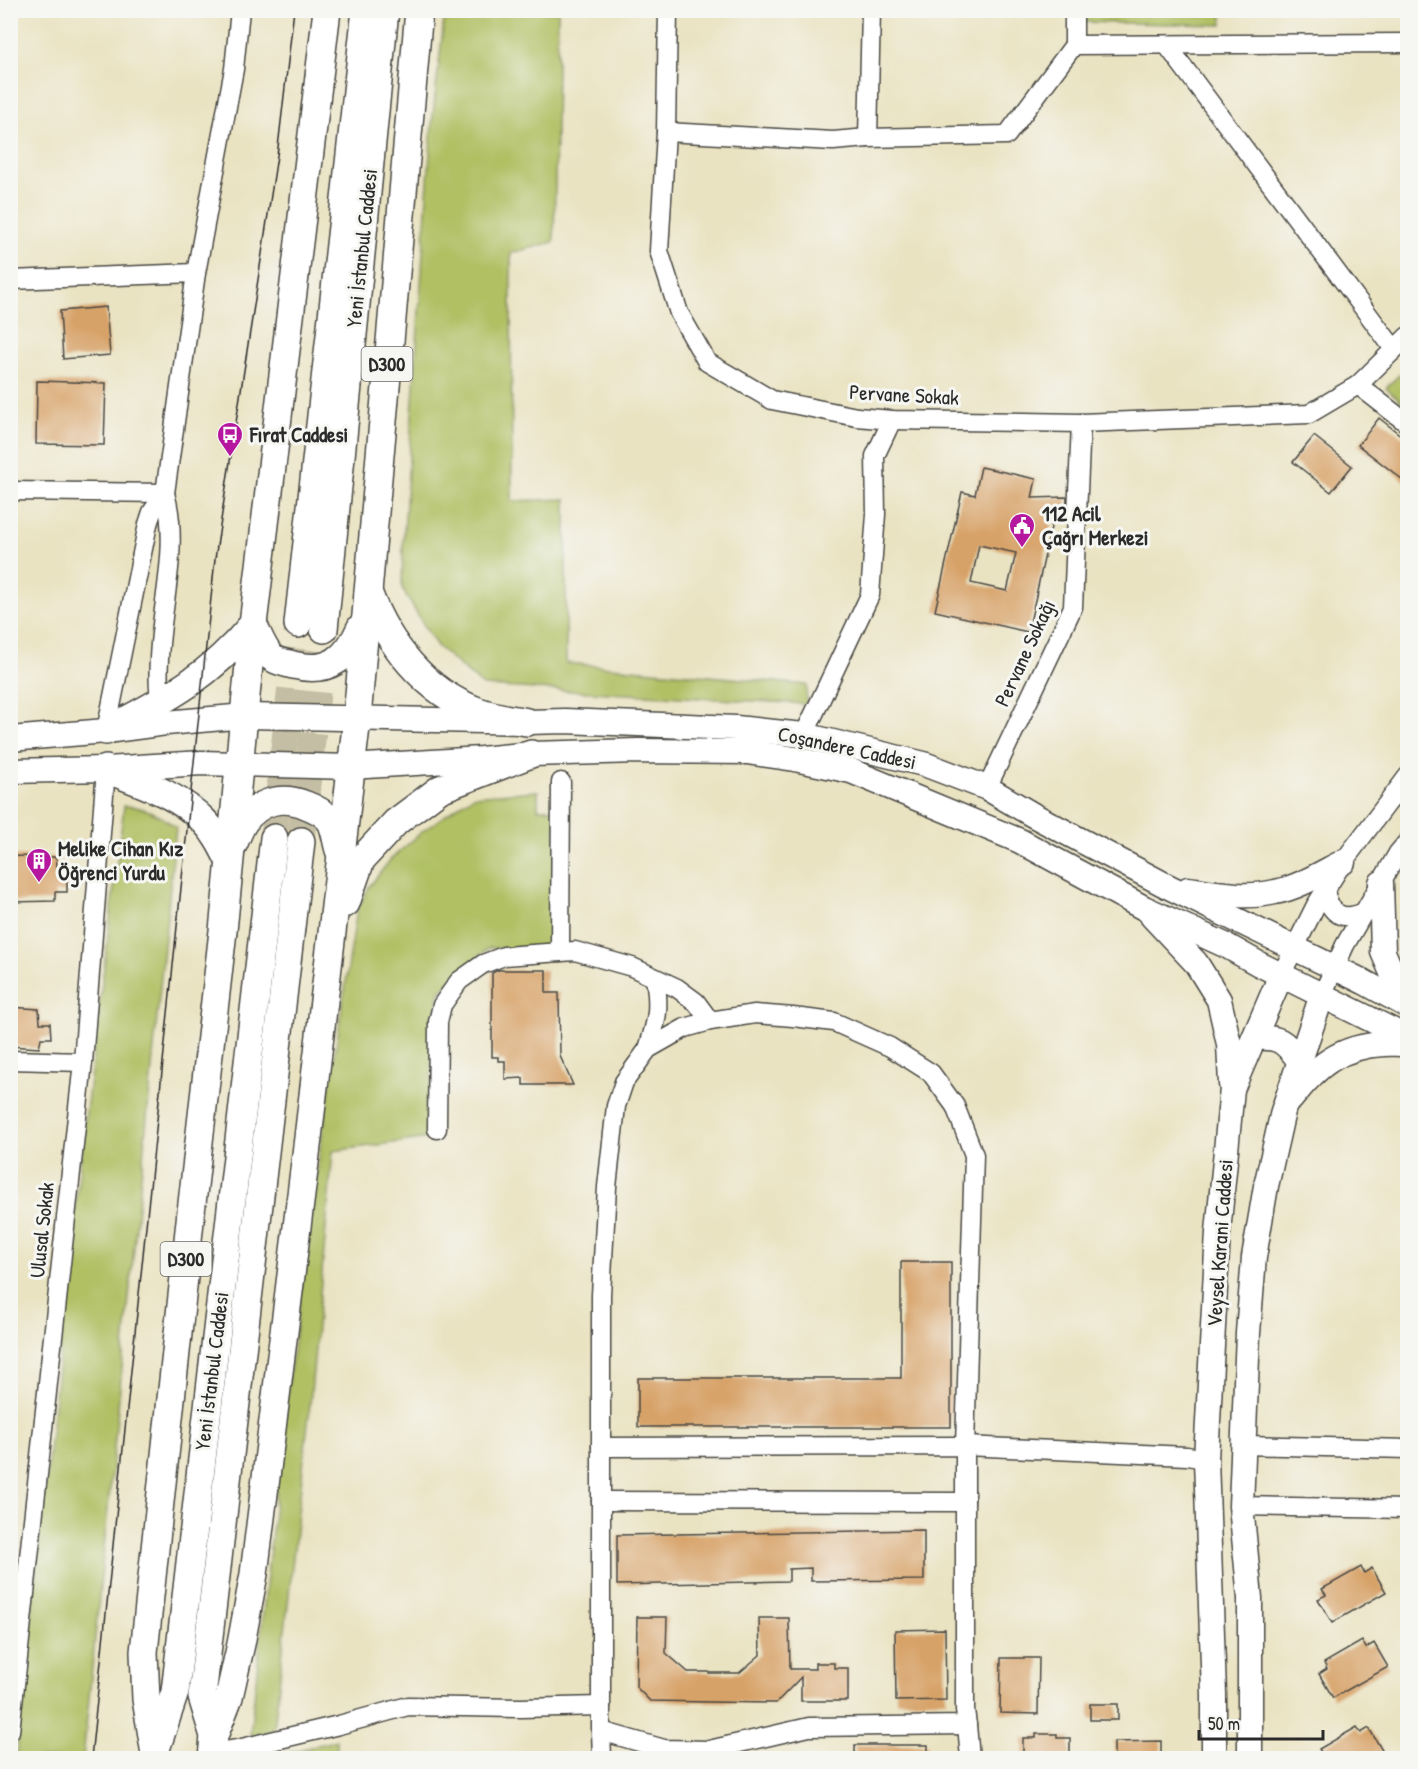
<svg xmlns="http://www.w3.org/2000/svg" width="1418" height="1769" font-family="'Patrick Hand',sans-serif">
<style>
.green{fill:#b0c063;stroke:#6e7647;stroke-width:1.5}
.building{fill:#d7a267;fill-rule:evenodd}
.lines{fill:none;stroke-linecap:round;stroke-linejoin:round}
.highway-tunnel{stroke:#c4bea4;stroke-width:27;stroke-dasharray:27 14;stroke-linecap:butt}
.minor-casing{stroke:#484742;stroke-width:21}
.major-casing{stroke:#484742;stroke-width:27}
.highway-casing{stroke:#484742;stroke-width:30}
.minor{stroke:#fff;stroke-width:18}
.major{stroke:#fff;stroke-width:24}
.highway{stroke:#fff;stroke-width:27}
.tram{stroke:#2b2b2b;stroke-width:1.5}
.labels{text-anchor:middle;stroke-width:6;stroke-linejoin:round;paint-order:stroke}
.shield{fill:#f6f6f2;stroke:#686867;stroke-width:1.5}
.shield-label{font-size:20px;font-weight:bold;fill:#2b2b2b}
.street-label{font-size:21px;fill:#2b2b2b;stroke:#f6f6f2}
.poi-label{font-size:21px;font-weight:bold;fill:#2b2b2b;stroke:#f6f6f2;text-anchor:start}
</style>
<rect width="100%" height="100%" fill="#f6f6f2"/>
<filter id="ink" filterUnits="userSpaceOnUse"><feTurbulence type="fractalNoise" baseFrequency=".0167" numOctaves="2"/><feDisplacementMap in="SourceGraphic" scale="12" xChannelSelector="R" yChannelSelector="G"/><feConvolveMatrix kernelMatrix="1 2 1 2 8 2 1 2 1" color-interpolation-filters="sRGB"/></filter>
<filter id="wash" filterUnits="userSpaceOnUse"><feTurbulence type="fractalNoise" baseFrequency=".008" numOctaves="4" result="noise"/><feDisplacementMap in="SourceGraphic" scale="24" xChannelSelector="R" yChannelSelector="G"/><feGaussianBlur stdDeviation="1.35" result="paint"/><feColorMatrix in="noise" values="0 0 0 0 0 0 0 0 0 0 0 0 0 0 0 0 0 1.4 0 .05"/><feComposite in="paint" operator="in"/></filter>
<g filter="url(#wash)">
<rect width="100%" height="100%" fill="#eae3c2"/>
<g class="green">
<polygon points="445,11 558,11 554,242 511,253 512,501 566,499 566,663 807,685 806,704 483,686 437,646 424,626 402,588 403,546 432,123"/>
<polygon points="1079,11 1222,11 1222,25 1079,22"/>
<polygon points="1407,367 1407,406 1386,388"/>
<polygon points="538,791 538,809 556,809 555,951 489,948 459,972 440,991 434,1018 429,1138 333,1151 310,1404 274,1730 250,1736 285,1408 321,1143 357,910 369,887 391,859 424,830 473,796"/>
<path d="M124 806C145 806 159 815 176 827L83 1758H16L84 1128Z"/>
<polygon points="337,1740 337,1758 269,1758"/>
</g>
<g id="blocks">
<g class="building">
<polygon points="106,307 110,355 63,359 60,311"/>
<polygon points="37,381 106,383 104,445 36,444"/>
<polygon points="1379,418 1407,440 1407,483 1358,445"/>
<polygon points="1314,436 1352,466 1331,492 1293,462"/>
<path d="M981 467 1036 479 1032 498 1067 497 1066 518H1053L1028 632 935 611 962 492 975 495ZM979 545 1016 553 1007 591 971 583Z"/>
<polygon points="10,856 56,857 58,876 67,877 67,892 55,892 55,901 10,902"/>
<polygon points="498,970 546,970 546,993 559,993 560,1056 573,1085 523,1085 523,1078 505,1079 505,1061 498,1061 498,1057 492,1057 492,973"/>
<polygon points="10,1007 39,1009 40,1023 50,1023 51,1038 41,1038 39,1048 10,1046"/>
<polygon points="901,1262 951,1262 951,1427 638,1427 638,1378 901,1378"/>
<polygon points="924,1530 924,1580 811,1581 811,1568 789,1569 789,1581 617,1585 617,1535"/>
<polygon points="1361,1567 1364,1573 1372,1568 1386,1592 1332,1623 1318,1599 1326,1595 1322,1589"/>
<polygon points="637,1617 667,1617 666,1653 688,1672 709,1672 709,1673 739,1673 760,1655 759,1618 789,1618 790,1669 815,1669 815,1663 834,1663 834,1668 848,1668 848,1701 801,1701 801,1677 776,1703 650,1701 636,1687"/>
<polygon points="945,1629 946,1700 896,1701 895,1630"/>
<polygon points="1362,1641 1366,1648 1374,1643 1388,1667 1333,1698 1319,1674 1327,1669 1324,1663"/>
<polygon points="1001,1658 1039,1658 1038,1714 1000,1713"/>
<rect x="1090" y="1704" width="28" height="16"/>
<polygon points="1357,1727 1361,1733 1369,1728 1383,1752 1372,1758 1325,1758 1319,1749"/>
<polygon points="1036,1734 1057,1734 1057,1738 1070,1738 1070,1758 1023,1758 1023,1738 1036,1738"/>
<polygon points="1161,1741 1161,1758 1114,1758 1114,1742"/>
<rect x="855" y="1745" width="73" height="13"/>
</g>
</g>
</g>
<g filter="url(#ink)">
<use href="#blocks" fill-opacity="0" stroke="#484742" stroke-width="1.5"/>
<g class="lines">
<g class="highway-tunnel">
<polyline points="274,838 298,624"/>
<polyline points="301,841 324,629"/>
</g>
<defs>
<g id="minor">
<polyline points="668,10 666,132 659,251 679,313 707,362 772,400 857,417 892,420 1081,423 1309,414 1358,385 1408,336"/>
<polyline points="1074,10 1074,45"/>
<polyline points="1167,45 1394,349"/>
<polyline points="666,132 833,141 868,138 1007,135 1074,45 1408,43"/>
<polyline points="868,138 871,10"/>
<polyline points="10,280 196,273"/>
<polyline points="1358,385 1408,424"/>
<polyline points="10,491 165,493"/>
<path d="M162 709C158 693 158 676 159 659 161 604 180 546 165 493L196 273 234 69 240 10"/>
<polyline points="106,731 148,524 152,512 165,493"/>
<polyline points="804,735 870,595 876,514 875,456 892,420"/>
<polyline points="987,788 1073,607 1081,423"/>
<path d="M1325 891C1330 914 1342 922 1364 912"/>
<polyline points="560,952 561,782"/>
<polyline points="1281,975 1316,905 1343,862 1408,776"/>
<polyline points="1322,995 1345,945 1398,853 1408,841"/>
<path d="M648 1049C657 1020 660 1009 655 978"/>
<polyline points="10,1060 83,1062"/>
<polyline points="437,1129 438,1022 442,1005 459,981 483,964 504,956 575,951 632,967 677,988 696,1002 710,1021"/>
<polyline points="1243,1445 1408,1449"/>
<polyline points="601,1447 965,1446 1187,1456 1206,1459"/>
<polyline points="601,1501 965,1502"/>
<polyline points="1241,1506 1408,1509"/>
<polyline points="967,1725 970,1758"/>
<polyline points="10,1731 83,1062 106,769"/>
<polyline points="601,1731 664,1749 709,1750 809,1727 967,1725 965,1710 965,1446 974,1155 955,1106 931,1073 890,1047 834,1022 793,1017 755,1014 710,1021 685,1028 648,1049 624,1082 616,1106 607,1187 601,1295 601,1731 602,1758"/>
<polyline points="213,1753 242,1748 339,1725 408,1706 521,1708 601,1706"/>
</g>
<g id="major">
<polyline points="10,739 106,731 166,723 245,716 527,722 565,721 736,728 804,735 924,764 987,788 1033,815 1167,886 1364,982 1408,1006"/>
<polyline points="10,771 106,769 202,763 350,767 481,759 531,754 638,751 747,752 795,759 851,771 1020,841 1144,908 1227,946 1259,964 1408,1038"/>
<polyline points="1381,883 1383,952 1395,980 1408,998"/>
<path d="M1188 889C1216 893 1246 899 1275 892 1298 888 1323 872 1343 862"/>
<polyline points="1152,916 1196,963 1219,1000 1229,1044 1231,1084"/>
<path d="M1254 1038C1279 1036 1284 1041 1299 1060"/>
<path d="M1291 1099C1317 1065 1341 1046 1384 1044 1392 1044 1400 1043 1408 1045"/>
<polyline points="1214,1758 1214,1694 1206,1459 1218,1232 1232,1089 1281,975"/>
<polyline points="1250,1758 1250,1598 1241,1506 1248,1333 1254,1257 1266,1186 1283,1111 1322,995"/>
</g>
<g id="highway">
<path d="M368 592C387 643 425 692 478 711 494 717 511 719 527 722"/>
<path d="M253 624C258 634 263 648 271 657 277 662 286 663 293 665 329 674 347 659 361 627"/>
<polyline points="298,624 366,10"/>
<polyline points="324,629 385,10"/>
<path d="M106 731C165 700 210 677 253 624"/>
<path d="M106 769C140 783 178 794 204 821 215 832 222 846 229 860"/>
<path d="M234 843C237 836 240 828 244 822 259 801 282 795 306 805 314 808 323 812 329 819 335 826 336 841 339 850"/>
<polyline points="346,903 361,860 396,822 440,789 531,754"/>
<polyline points="214,1736 229,1697 241,1644 254,1574 308,1138 357,718 419,10"/>
<polyline points="156,1749 175,1692 274,838"/>
<polyline points="155,1754 146,1699 144,1652 190,1221 223,931 253,624 327,10"/>
<polyline points="212,1758 214,1736 202,1697 301,841"/>
</g>
</defs>
<use href="#minor" class="minor-casing"/>
<use href="#major" class="major-casing"/>
<use href="#highway" class="highway-casing"/>
<use href="#minor" class="minor"/>
<use href="#major" class="major"/>
<use href="#highway" class="highway"/>
<polyline class="tram" points="91,1758 215,559 277,156 294,10"/>
</g>
</g>
<defs>
<symbol id="bus-pin" viewBox="-11 -11 22 30"><path d="M0 17L-7.5 6A9.5 9.5 0 1 1 7.5 6Z" fill="#b5179e" stroke="#f6f6f2"/><path d="M-5-6H5V4H4V6H2V4H-2V6H-4V4H-5ZM-3.5-4V0h7V-4ZM-3.5 1.2v1.5H-2V1.2ZM2 1.2v1.5H3.5V1.2Z" fill="#fff"/></symbol>
<symbol id="civic-pin" viewBox="-11 -11 22 30"><path d="M0 17L-7.5 6A9.5 9.5 0 1 1 7.5 6Z" fill="#b5179e" stroke="#f6f6f2"/><path d="M-.6-6.5H3V-4.5H.6V-3L4-1V1h2V6H-6V1h2V-1L-.6-3ZM-1.2 2.5V6h2.4V2.5Z" fill="#fff"/></symbol>
<symbol id="building-pin" viewBox="-11 -11 22 30"><path d="M0 17L-7.5 6A9.5 9.5 0 1 1 7.5 6Z" fill="#b5179e" stroke="#f6f6f2"/><path d="M-4-6H4V6H1V3H-1V6H-4ZM-2.5-4.3h1.7v1.8h-1.7ZM.8-4.3h1.7v1.8H.8ZM-2.5-1h1.7V.8h-1.7ZM.8-1h1.7V.8H.8Z" fill="#fff"/></symbol>
</defs>
<g fill-rule="evenodd">
<use href="#bus-pin" x="215" y="420" width="30" height="40"/>
<use href="#civic-pin" x="1007" y="511" width="30" height="40"/>
<use href="#building-pin" x="24" y="846" width="30" height="40"/>
</g>
<g class="labels">
<g class="shield">
<rect x="361.5" y="347" width="51" height="34" rx="4.5"/>
<rect x="160.5" y="1242" width="51" height="34" rx="4.5"/>
</g>
<g class="shield-label">
<text x="387" y="371">D300</text>
<text x="186" y="1266">D300</text>
</g>
<g class="street-label">
<text transform="translate(362 248) rotate(-84)" y="7">Yeni İstanbul Caddesi</text>
<text transform="translate(904 395) rotate(3)" y="7">Pervane Sokak</text>
<text transform="translate(1025 653) rotate(-65)" y="7">Pervane Sokağı</text>
<text transform="translate(847 748) rotate(12)" y="7">Coşandere Caddesi</text>
<text transform="translate(42 1230) rotate(-84)" y="7">Ulusal Sokak</text>
<text transform="translate(1220 1243) rotate(-86)" y="7">Veysel Karani Caddesi</text>
<text transform="translate(212 1371) rotate(-83)" y="7">Yeni İstanbul Caddesi</text>
</g>
<g class="poi-label">
<text x="250" y="442">Fırat Caddesi</text>
<text x="1042" y="521">112 Acil<tspan x="1042" dy="24">Çağrı Merkezi</tspan></text>
<text x="58" y="856">Melike Cihan Kız<tspan x="58" dy="24">Öğrenci Yurdu</tspan></text>
</g>
</g>
<rect width="1418" height="1769" fill="none" stroke="#f6f6f2" stroke-width="36"/>
<path d="M1199 1730v9h124v-9" fill="none" stroke="#2b2b2b" stroke-width="3"/>
<text x="1208" y="1730" font-size="18" fill="#2b2b2b" stroke="#f6f6f2" stroke-width="4.5" paint-order="stroke">50 m</text>
</svg>
